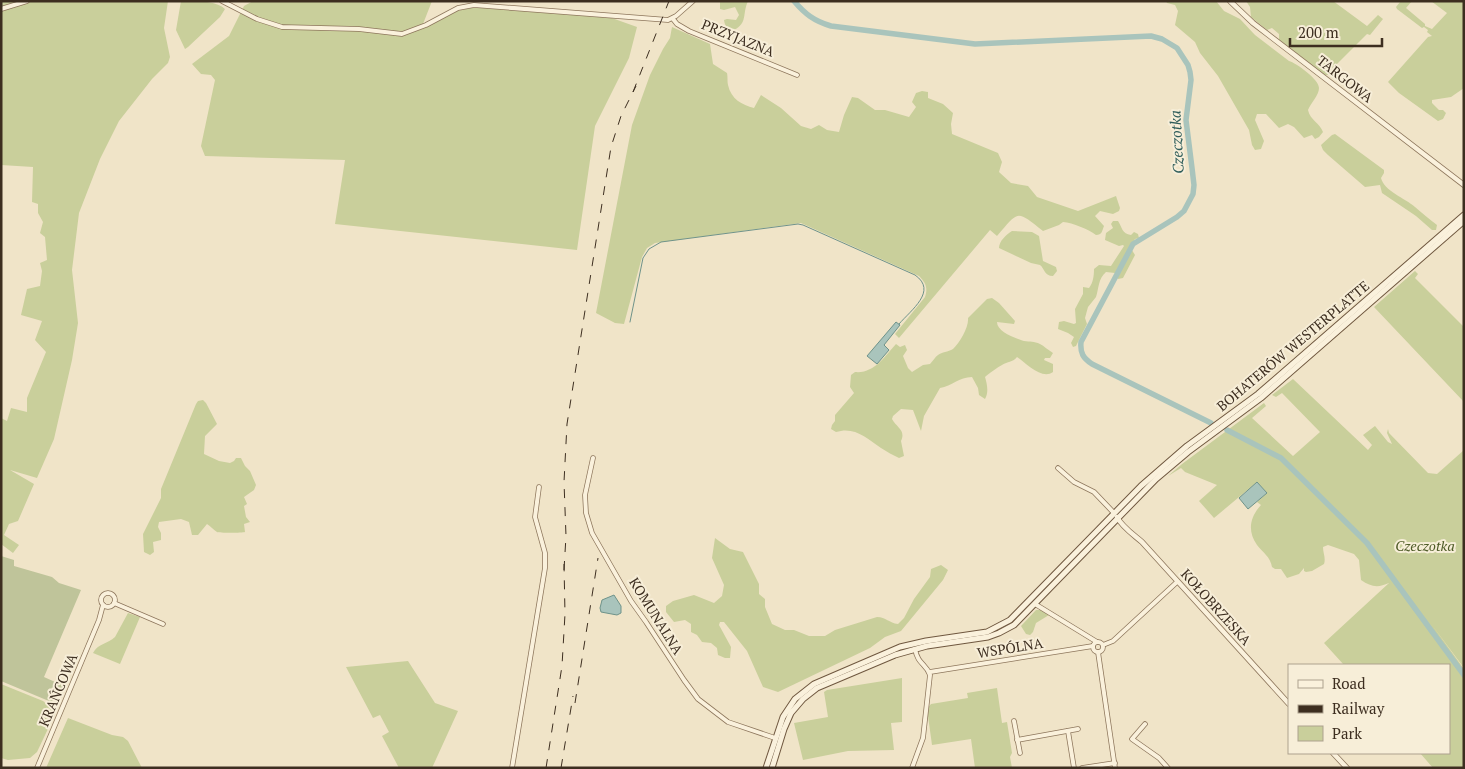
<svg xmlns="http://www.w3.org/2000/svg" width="1465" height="769" font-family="'PT Serif',serif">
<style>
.green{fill:#c9cf9b}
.cemetery{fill:#bfc49a}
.water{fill:#a9c4bc;stroke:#6f938a}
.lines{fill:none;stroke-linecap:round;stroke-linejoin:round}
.stream{stroke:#6f938a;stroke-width:1}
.river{stroke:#a9c4bc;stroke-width:5.5}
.minor-casing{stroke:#8d765c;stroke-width:5.5}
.tertiary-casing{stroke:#8d765c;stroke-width:6}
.secondary-casing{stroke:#6f573f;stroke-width:7}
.minor{stroke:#faf1dc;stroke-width:4}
.tertiary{stroke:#faf1dc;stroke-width:4.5}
.secondary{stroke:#faf1dc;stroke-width:5}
.rail{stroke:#3d2e20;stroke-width:1;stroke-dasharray:9 9;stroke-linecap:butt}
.labels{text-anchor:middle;stroke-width:4;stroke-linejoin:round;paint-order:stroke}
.street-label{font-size:14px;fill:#3d2e20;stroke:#f7eed8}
.park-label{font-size:14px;font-style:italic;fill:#4d5a26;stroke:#f7eed8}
.water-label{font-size:15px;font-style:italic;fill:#2f5d5a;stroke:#f7eed8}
</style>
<rect width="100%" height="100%" fill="#f0e4c8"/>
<g class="green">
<polygon points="1,1 168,1 164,28 170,57 168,63 152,79 119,121 100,159 79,213 72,270 78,323 72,360 54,439 37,478 10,470 34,484 18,521 9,524 4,535 19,545 13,553 1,544 1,418 7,421 11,408 27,412 27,398 46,352 35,340 42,321 21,315 27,289 40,286 42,271 40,263 47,260 45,237 40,233 43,222 38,213 38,204 32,202 33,167 1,165"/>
<path d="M181 1C194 1 216 0 225 9L220 17 188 47 185 49 176 30Z"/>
<polygon points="253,1 432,1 423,24 427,27 452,12 475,7 609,17 637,27 629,58 595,126 577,250 335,224 345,160 205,156 201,146 215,80 211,75 201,74 192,64 229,36 244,6"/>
<path d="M720 1H748C742 14 748 23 734 30 728 29 725 27 724 20L727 19 736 20 739 15 735 7 724 10 720 9Z"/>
<path d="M1166 1H1216L1224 11 1240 19 1255 35 1289 61C1296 63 1319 79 1319 88 1319 95 1311 103 1308 110 1310 120 1320 123 1323 132L1319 137 1315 139 1312 135 1304 138 1294 127 1288 124 1279 128 1266 114H1257L1255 120 1264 141 1261 149 1255 150 1252 145 1249 130 1218 76 1200 53 1195 42 1175 25 1178 11 1175 5 1167 3Z"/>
<polygon points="1246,1 1333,1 1367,26 1378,15 1383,19 1370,35 1367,34 1336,65 1330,75 1325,75 1279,40 1279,34 1272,28 1267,30 1251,17 1250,7"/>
<polygon points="1398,1 1412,1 1406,8 1425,24 1425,26 1432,29 1447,13 1431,1 1464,1 1464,88 1451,97 1432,100 1432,103 1439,110 1443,110 1446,113 1443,119 1438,121 1399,93 1388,82 1428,37 1432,36 1427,32 1428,30 1424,27 1422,28 1397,9 1396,7 1400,2"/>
<path d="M672 27 710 44 713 64 727 73C728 78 727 81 728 85 731 99 742 105 754 108L761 95 781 108 801 126 811 129 819 125 827 130 839 132 844 115 852 97 858 98 875 110H885L909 117 916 107 912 102 916 93 922 91 928 92V98L943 104 953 113 951 124 952 134 998 153 1002 162 999 172 1011 183 1028 186 1037 197 1078 211 1116 196 1120 208 1119 211 1113 214 1100 211 1095 216 1104 226C1102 231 1102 235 1096 235 1088 229 1073 223 1063 222L1059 225 1043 231C1016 210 1019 210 997 236L990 230 899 338 895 334 925 297C928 288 926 283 919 276L801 223 655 243 647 248 642 257 624 324 615 323 596 313 632 125 650 75 663 49 670 38Z"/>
<path d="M1335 134 1384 170V173L1381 178C1384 191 1405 198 1415 207 1422 213 1429 219 1437 225L1436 230H1432L1416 216 1382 193 1380 185 1365 187 1328 155 1323 150 1321 145 1332 135Z"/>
<path d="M1113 221H1118C1122 227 1122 234 1131 235L1134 232 1138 234 1139 238 1135 239 1130 247 1135 255 1123 278 1118 279 1115 273 1106 272C1098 279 1099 288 1096 297L1088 307 1085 318 1087 324 1076 346 1073 347 1071 343 1074 337 1068 333 1058 329 1059 322 1064 321 1074 324 1076 323 1075 309 1083 294V287L1089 288C1093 283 1094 276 1094 269L1099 265 1111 266 1124 246 1123 245 1119 246 1105 240 1106 233 1113 228 1111 224Z"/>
<path d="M1012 231 1032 232 1039 236 1043 261 1056 267 1057 271 1053 276C1044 276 1045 269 1040 265L1031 263 999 248C999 241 1006 235 1012 231Z"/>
<polygon points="1415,271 1418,274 1415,278 1464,327 1464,402 1374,307"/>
<path d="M992 298 999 303 1015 321 1014 324 997 322C997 332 1015 338 1024 341 1030 342 1034 341 1040 344 1044 346 1048 350 1053 353L1050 358H1045L1044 360 1053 364V372C1042 380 1027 364 1017 357 1012 363 1008 361 1002 365 998 367 988 374 985 377 987 384 989 392 985 399L979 395 978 388 972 377C959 377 952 386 940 388L924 416 921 431 913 410 901 409 893 416 892 419C897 428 906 430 901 441L904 456 899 458C893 455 887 452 881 448 867 438 854 426 836 432L831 429 832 425 835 421V415L854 393 850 387 851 375 855 372C874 374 885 356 896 344L900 347 905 345 907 350 903 356 908 368 912 372 923 365 930 364C933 361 935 357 938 355 942 352 948 352 953 349 960 342 969 327 968 318L987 299Z"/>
<path d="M1293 379 1368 450 1372 445 1363 435 1375 426 1388 442 1392 444 1387 433 1388 429 1389 433 1428 473 1437 474 1464 450V668L1432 625 1464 669V768H1433L1420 753H1449V665H1344L1324 643 1389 583C1378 588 1371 587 1361 580L1359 560 1354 554 1328 545 1323 547C1323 553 1326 558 1324 564L1312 571 1306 572 1304 571V568L1299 574 1287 578 1281 569H1275L1272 567C1270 556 1263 553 1257 545 1247 531 1250 517 1261 505L1257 502 1267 493 1257 482 1214 518 1199 501 1217 485 1185 472 1181 468 1168 476 1182 464 1264 403 1266 406 1252 418 1293 456 1320 432 1282 393 1276 397 1272 395Z"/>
<path d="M203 400 206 403 217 424 205 436 204 454 219 461 230 463 234 461 236 458H241L245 466 250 471 256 485 254 490 244 497 247 504 244 506 246 517 250 522 244 524 245 532C242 533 219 533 217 532 214 530 210 526 207 524L198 535H192L189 522 181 519 159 522 158 527 161 533V540L153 542 154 552 150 555 144 552 143 534 161 498V489L196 404 198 401Z"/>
<path d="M715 538 730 549 743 552 759 584V594L765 599V607L772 624 785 630H794L809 636H825L835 630 877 617C886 617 889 623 898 624L904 618 914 599 930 577 931 569 941 565 948 570 943 580 901 631 885 637 870 648 778 692 763 687 747 651 724 622H720L719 625 731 647 730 658H725L718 655 717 648 711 643 702 642 697 635 691 632V624L685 620 674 622 666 612V606L673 601 694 595 714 603 722 596 724 585 712 558Z"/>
<polygon points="1036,610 1042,610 1049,615 1036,623 1033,632 1030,635 1026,634 1021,626"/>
<path d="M128 613 140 617 120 664 93 653C98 643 108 644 115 637Z"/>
<polygon points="408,661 435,703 458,711 432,768 399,768 382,736 389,732 380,715 373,718 346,667"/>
<polygon points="902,678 902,722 891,723 894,750 848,751 803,760 794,723 828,717 824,692 827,690"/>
<polygon points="1,684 43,701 56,712 37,752 30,758 8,760 1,758"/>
<polygon points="997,688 1002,723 1007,722 1012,753 1010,757 1012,768 975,768 971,739 932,745 927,709 931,704 968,698 967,693"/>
<polygon points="68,718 112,735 123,737 128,741 142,768 46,768"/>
</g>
<polygon class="cemetery" points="1,556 14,560 14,566 52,577 59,583 81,590 44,677 64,686 56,704 1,681"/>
<g class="water">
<polygon points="896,322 900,325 884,345 889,350 877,364 867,356"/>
<polygon points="1257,482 1267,493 1248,509 1239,498"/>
<polygon points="614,595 621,606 621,613 617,615 601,612 600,608 602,600"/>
</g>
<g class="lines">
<path class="stream" d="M630 322 643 258 649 249 661 242 798 224 803 225 915 275C938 291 911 310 899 324"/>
<g class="river">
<path d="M794 1C805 14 814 21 831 26L975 44 1151 36 1162 39 1177 48 1188 65 1190 72 1191 80 1186 120 1192 168 1194 185 1193 194 1184 211 1177 217 1133 244 1081 342C1080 353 1083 358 1092 364L1211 423"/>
<polyline points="1227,430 1281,458 1367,543 1464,675"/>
</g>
<defs>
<g id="minor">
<polyline points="222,1 257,19 282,27 359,29 402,34 426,25 458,8 474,5 668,20 676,16 693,1"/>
<polyline points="1,9 27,1"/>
<polyline points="673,19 677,24 689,31 797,75"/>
<polyline points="593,458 585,495 586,513 592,533 631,601 646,622 684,680 698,699 728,722 775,738"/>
<polyline points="1058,468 1074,482 1094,492 1114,513"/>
<circle cx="108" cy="600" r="7"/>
<polyline points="114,603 163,624"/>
<polyline points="1035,604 1097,642"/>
<circle cx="1098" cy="647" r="5"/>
<polyline points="1103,645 1113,641 1177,582"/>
<polyline points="1098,652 1115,768"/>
<polyline points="930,672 1093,646"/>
<polyline points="1014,721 1020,753"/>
<polyline points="1145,724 1132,739 1159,758 1168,768"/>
<polyline points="1068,731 1074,768"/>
<polyline points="1017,740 1078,729"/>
<polyline points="37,768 99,620 103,605"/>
<polyline points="512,768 545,568 545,553 535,517 539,487"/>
<path d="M912 768 923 738 930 675C926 663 918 665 915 649"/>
<polyline points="1082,768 1115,763"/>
</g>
<g id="tertiary">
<polyline points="1230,1 1253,23 1464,185"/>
<path d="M1117 517C1122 527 1134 535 1142 542L1289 704"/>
<polyline points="1333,753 1347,768"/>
</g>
<g id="secondary">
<polyline points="766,768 783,717 795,699 814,684 900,647 926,641 987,632 1010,620 1141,486 1187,446 1258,394 1464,215"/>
<polyline points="772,768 784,729 791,713 803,699 817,688 895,655 927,646 988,637 999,633 1014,625 1156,479 1188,452 1261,398 1464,221"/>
</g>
</defs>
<use href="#minor" class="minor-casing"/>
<use href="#tertiary" class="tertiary-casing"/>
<use href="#secondary" class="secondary-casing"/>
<use href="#minor" class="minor"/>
<use href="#tertiary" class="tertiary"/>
<use href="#secondary" class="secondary"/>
<g class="rail">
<polyline points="633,92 669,1"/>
<polyline points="564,570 566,536 564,482 567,424 611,147 621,116 636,86"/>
<polyline points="575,703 598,558"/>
<polyline points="546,768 562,666 565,614 564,564"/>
<polyline points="561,768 573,696"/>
</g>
</g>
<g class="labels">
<g class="street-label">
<text transform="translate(738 38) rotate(22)" y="5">PRZYJAZNA</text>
<text transform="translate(1345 79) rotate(38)" y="5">TARGOWA</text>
<text transform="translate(1293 346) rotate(-40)" y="5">BOHATERÓW WESTERPLATTE</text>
<text transform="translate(1216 607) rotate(48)" y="5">KOŁOBRZESKA</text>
<text transform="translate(656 616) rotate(58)" y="5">KOMUNALNA</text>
<text transform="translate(1010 648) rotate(-9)" y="5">WSPÓLNA</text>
<text transform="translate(58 690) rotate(-67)" y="5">KRAŃCOWA</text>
</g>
<g class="park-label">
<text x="1425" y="551">Czeczotka</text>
</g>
<g class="water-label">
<text transform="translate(1177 142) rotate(-93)" y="5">Czeczotka</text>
</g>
</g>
<rect width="1465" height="769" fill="none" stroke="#3d2e20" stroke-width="5"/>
<rect x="1288" y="664" width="162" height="90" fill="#f7eed8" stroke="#ada18e"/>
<rect x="1298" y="680" width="25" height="8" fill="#faf1dc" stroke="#ada18e"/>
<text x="1332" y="689" font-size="15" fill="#3d2e20">Road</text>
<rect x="1298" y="705" width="25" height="8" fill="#3d2e20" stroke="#ada18e"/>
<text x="1332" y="714" font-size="15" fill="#3d2e20">Railway</text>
<rect x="1298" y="726" width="25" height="15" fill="#c9cf9b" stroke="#ada18e"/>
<text x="1332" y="739" font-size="15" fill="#3d2e20">Park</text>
<path d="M1290 38v8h92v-8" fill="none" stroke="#3d2e20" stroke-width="2.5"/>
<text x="1298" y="38" font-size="15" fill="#3d2e20" stroke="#f7eed8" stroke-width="4" paint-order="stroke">200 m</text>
</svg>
